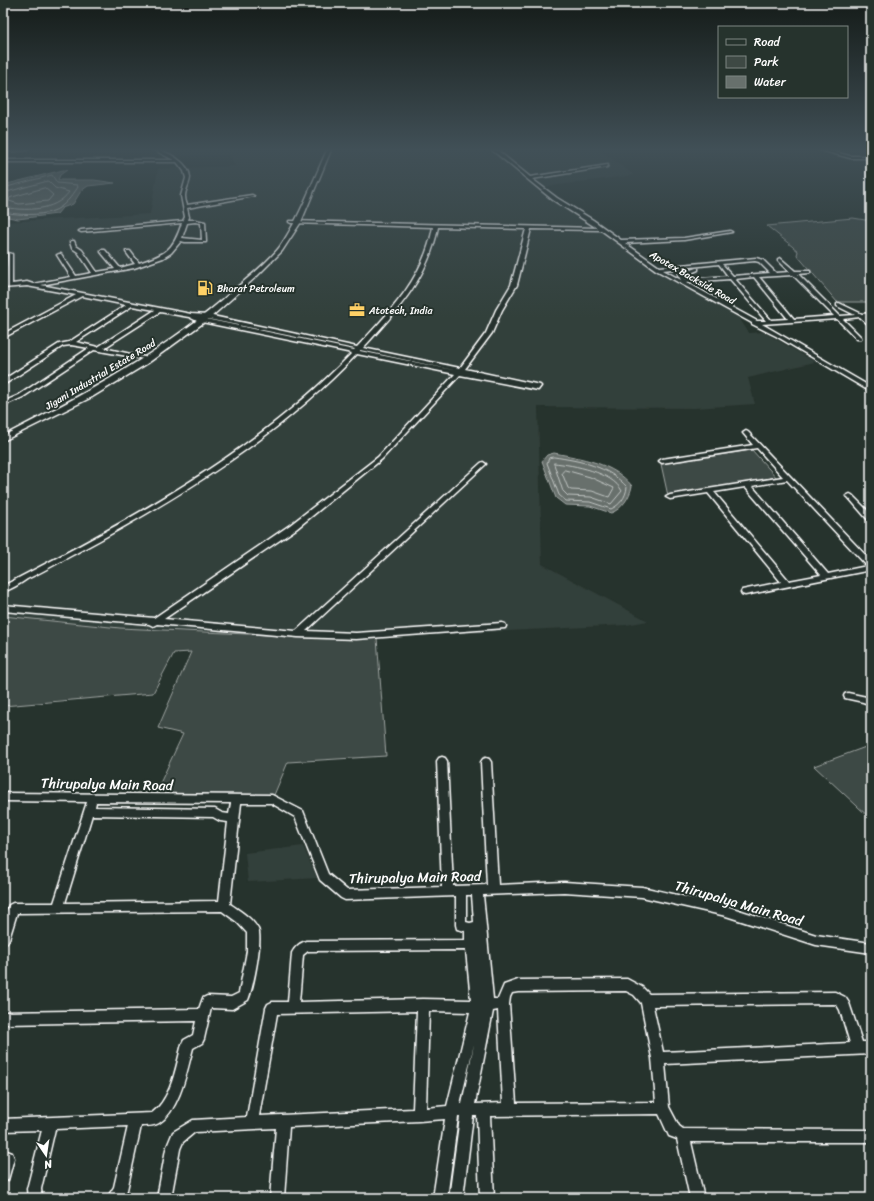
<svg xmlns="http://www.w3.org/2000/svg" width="874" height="1201" font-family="Sriracha,sans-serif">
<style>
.built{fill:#333f3a}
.green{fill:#3e4944;stroke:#9ea4a2}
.water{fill:#67706c;stroke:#a4a9a7}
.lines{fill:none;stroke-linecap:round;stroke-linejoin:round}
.shore{stroke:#c2c6c4;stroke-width:1}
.minor-casing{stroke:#fff;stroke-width:3}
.major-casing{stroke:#fff;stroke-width:3}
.minor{fill:#26332d;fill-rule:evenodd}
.major{fill:#26332d;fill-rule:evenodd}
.labels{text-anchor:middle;stroke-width:4;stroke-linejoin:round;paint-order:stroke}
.far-street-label{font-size:10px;fill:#fff;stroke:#26332d}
.far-poi-label{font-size:10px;fill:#fff;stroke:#26332d;text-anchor:start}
.near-street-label{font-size:14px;fill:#fff;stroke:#26332d}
</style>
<rect width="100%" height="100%" fill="#26332d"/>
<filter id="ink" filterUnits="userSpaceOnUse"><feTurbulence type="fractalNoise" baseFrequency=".025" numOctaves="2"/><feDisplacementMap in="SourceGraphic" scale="8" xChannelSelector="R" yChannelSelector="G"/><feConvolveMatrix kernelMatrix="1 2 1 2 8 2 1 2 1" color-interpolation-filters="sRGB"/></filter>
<g filter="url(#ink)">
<g class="built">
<polygon points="150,150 600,150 634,175 536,188 678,284 737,315 749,333 764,332 815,362 748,378 755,404 695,408 538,407 542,564 648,621 626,625 351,639 120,628 3,616 3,222 150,214 158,169 235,166 230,155 150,157"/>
<polygon points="303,846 317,878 248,882 245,853"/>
</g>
<g class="green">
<polygon points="853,218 871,221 871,302 837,302 797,255 798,251 767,226"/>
<polygon points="752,450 777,478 668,496 661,464"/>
<polygon points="3,616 120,628 351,639 377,638 386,756 288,762 274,795 155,794 183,734 158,728 191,652 174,653 153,693 3,706"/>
<polygon points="871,745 871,819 814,766"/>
</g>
<g class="water">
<polygon points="63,170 67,170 60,175 58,180 94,180 115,183 88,186 81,191 73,204 62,208 57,214 18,219 3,216 3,185"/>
<path d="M554 453C580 458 614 463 632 486 630 497 622 509 611 513L590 506 565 505 556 498 542 461 547 455Z"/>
</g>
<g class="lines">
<g class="shore">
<path d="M3 188 52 175 57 183 77 185 78 187C73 195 63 208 53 211 40 216 17 215 3 212"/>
<polygon points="45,188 53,195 48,201 19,204 9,201 10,198"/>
<path d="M3 193 48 181 55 188 69 192C55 212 24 211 3 207"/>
<path d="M554 457C581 461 608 466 627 487 626 497 620 505 611 509L590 502 566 501 559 495 547 463 549 458Z"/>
<path d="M554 463C574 465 612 472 622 491L611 504 591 497 568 496 563 491Z"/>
<polygon points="565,470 590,477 614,488 609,497 592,491 571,490 568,488 562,473"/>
</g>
<defs>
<g id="minor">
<polygon points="3,150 28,150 3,152"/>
<path d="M154 150C167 150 189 163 190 177 190 183 185 190 185 196 185 199 186 203 187 205L252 195 254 196 187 208 189 217 188 220H195L205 222 206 242H185L181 241 171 253 163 258 134 268 41 285 191 314 208 315 357 347C392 310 424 277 433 227L291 223 289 222V221L597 228 553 200 492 150H497L530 177 608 165 607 167 532 179 557 198 593 220 621 240 684 238 730 231 732 232 684 240 625 243 659 267 756 258 763 260 776 273 790 272 778 260V259L780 258 795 271H810V273L798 274 840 316 855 315 837 306V304L839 303 862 314 871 313V317H866L871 322V327L860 317 843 319 861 337V339H857L837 319 762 324 871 387V392L776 336 752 324V323L656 270 601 230 531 229 517 285 502 310 492 333 465 369 540 385 541 386 538 390 460 375 382 459 296 529 164 619 296 631 481 463 483 462 486 464 485 465 306 631 356 633 502 623 505 624 506 626 505 628 356 639 298 637 157 624 153 626 149 624 3 611V605L154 618 290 525 378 457 455 374 357 354C279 437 178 498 78 552 61 561 44 571 27 579 20 584 11 589 3 592V586C125 523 256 453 352 353L197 321 189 317 160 312 104 348 144 357V359L94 350 23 397 3 406V402L19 395 89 348 71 345 63 346 5 384 3 385V380L59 344 69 342 126 305 82 296 3 338V334L76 295 27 286 3 288V284H6L8 253 12 254V284L27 282 33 284 71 277 57 255 59 254H61L76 276 92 273 78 252 72 248 70 242 72 241H74L76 246 82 250 97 272 115 269 101 252V250H105L120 268 135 264 126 252V251H130L139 263C166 254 173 251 182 223L81 232 79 231 81 230 183 221 185 217 181 196 186 178 184 171 177 162H3V160H174ZM195 222 201 223 202 240 182 238 187 223ZM438 227 526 229 511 285 496 310 486 333 460 368 363 348C397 311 429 277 438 227ZM755 261 759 262 770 273 733 276 722 264ZM719 264 728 276 686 279 684 276 698 270V268H696L679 274 678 275 681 280 663 270ZM793 275 834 316 794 319 759 277ZM754 277 788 319 771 320 735 279ZM730 279 766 321H757L686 282ZM132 306 155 310 98 347 76 342ZM201 318 208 319 355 349 354 350ZM360 350 458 371 360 351Z"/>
<polygon points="820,150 827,150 850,156 871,156 871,158 850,158"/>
<path d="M746 431 748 432 871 561V570L745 595 742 594 741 592 742 590 781 582 708 493 670 499 666 497 670 495 783 477 757 448 662 463 659 461 662 459 753 445 743 433ZM787 480 867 566 828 574 752 486ZM745 487 821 575 789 581 714 492Z"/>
<polygon points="850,494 852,495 871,514 871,520 868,520 848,497 846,496"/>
<polygon points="848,693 871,698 871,705 863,702 845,698 844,696 845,694"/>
<path d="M442 757 445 758 447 761 453 886 487 885 481 762 483 759 486 758 489 759 491 762 498 885 564 882 642 887 726 906 816 935 871 943V953L816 945 726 916 642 897 564 892 483 895 493 999H498L504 985 518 980 627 979 642 987 649 994 835 992 845 997 849 1003 862 1042H871V1054L665 1064 669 1107 679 1126 683 1129 871 1130V1142H691L704 1198H690L677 1139 669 1136 659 1114 490 1116 494 1198H480L477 1116H473L463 1198H449L460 1117H458L447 1198H433L445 1119 419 1121 289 1127 284 1198H270L276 1128 195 1132 183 1142 180 1149 171 1198H157L166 1149 173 1132 193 1120 247 1117 266 1008 268 1004 272 1002H288L292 953C295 947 300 943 306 941L465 940V931L457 929 456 925V896L345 900 341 898 320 880 295 817 271 803H241L230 904C239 910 252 918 258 929 263 939 253 989 248 1000L232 1009 211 1008 204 1039 202 1043 193 1048C187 1070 180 1110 159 1123 154 1126 147 1126 141 1126L127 1190 122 1198H107L114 1187 128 1126 55 1129 41 1189 42 1198H28L27 1189 42 1130 3 1131V1119L152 1113C172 1098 176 1066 182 1044L184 1040 193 1035 196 1021 3 1024V1012L199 1009 203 998 207 996 231 997 239 993 247 951V933L237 922 222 911 17 913 9 939 7 943 3 944V922L9 905 13 903H54L87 802 3 801V793L272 795 303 811 328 874 347 890 442 887 437 761 439 758ZM96 802 231 803 229 814 222 813 215 809 95 807ZM92 815 213 817 220 821 228 822 219 901 65 903ZM466 895H472L474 922 470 923 466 922ZM466 950 471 1000 423 999 299 1002 303 955 308 951ZM626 991 634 995 641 1003 652 1058 656 1102 516 1103 509 1004 510 997 512 993 518 992ZM834 1004 837 1005 840 1010 850 1043 663 1052 653 1006ZM498 1010 503 1103 475 1104 493 1011ZM417 1011 413 1109 259 1116 277 1014ZM429 1011 470 1012 447 1106 426 1108ZM474 1044 462 1104H460Z"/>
<polygon points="7,1151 12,1153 14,1158 8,1180 3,1182 3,1153"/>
</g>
<path id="major" d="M327 150H331L301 222 282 251 257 276 210 318 148 363 92 397 3 441V436C87 393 164 352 235 289 249 277 267 263 279 248 300 218 312 183 327 150Z"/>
</defs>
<use href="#minor" class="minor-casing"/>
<use href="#major" class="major-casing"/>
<use href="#minor" class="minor"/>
<use href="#major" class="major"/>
</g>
</g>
<linearGradient id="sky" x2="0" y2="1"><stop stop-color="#151c19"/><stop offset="0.47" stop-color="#415057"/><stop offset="1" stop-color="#415057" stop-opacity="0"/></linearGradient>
<rect width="874" height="318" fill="url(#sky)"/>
<defs>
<symbol id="fuel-bare" viewBox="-9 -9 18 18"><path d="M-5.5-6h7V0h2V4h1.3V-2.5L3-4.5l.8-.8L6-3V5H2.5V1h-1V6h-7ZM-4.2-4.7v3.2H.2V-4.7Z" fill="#ffd166" stroke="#26332d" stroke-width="2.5" paint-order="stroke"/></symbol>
<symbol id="office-bare" viewBox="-9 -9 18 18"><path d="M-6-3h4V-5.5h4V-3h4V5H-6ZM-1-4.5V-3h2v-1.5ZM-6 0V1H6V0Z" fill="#ffd166" stroke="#26332d" stroke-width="2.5" paint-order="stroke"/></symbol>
</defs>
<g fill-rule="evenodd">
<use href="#fuel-bare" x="194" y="277" width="22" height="22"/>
<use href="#office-bare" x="346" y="299" width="22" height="22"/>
</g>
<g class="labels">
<g class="far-street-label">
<text transform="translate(693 277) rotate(30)" y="4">Apotex Backside Road</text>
<text transform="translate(100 374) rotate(-31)" y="4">Jigani Industrial Estate Road</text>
</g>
<g class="far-poi-label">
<text x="217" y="292">Bharat Petroleum</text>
<text x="369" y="314">Atotech, India</text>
</g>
<g class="near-street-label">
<text transform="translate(107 784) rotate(1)" y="5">Thirupalya Main Road</text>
<text transform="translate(415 877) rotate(-1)" y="5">Thirupalya Main Road</text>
<text transform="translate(739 903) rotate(16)" y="5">Thirupalya Main Road</text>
</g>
</g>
<rect width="874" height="1201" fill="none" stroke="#26332d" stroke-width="16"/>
<rect x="8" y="8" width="858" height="1185" fill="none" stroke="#fff" stroke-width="1.5" filter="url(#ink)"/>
<rect x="718" y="26" width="130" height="72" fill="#26332d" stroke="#7d8581"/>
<rect x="726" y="39" width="20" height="6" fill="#26332d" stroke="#7d8581"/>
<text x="754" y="46" font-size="12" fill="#ffffff">Road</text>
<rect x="726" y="56" width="20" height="12" fill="#3e4944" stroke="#7d8581"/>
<text x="754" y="66" font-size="12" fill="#ffffff">Park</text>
<rect x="726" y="76" width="20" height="12" fill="#67706c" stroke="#7d8581"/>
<text x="754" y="86" font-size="12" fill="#ffffff">Water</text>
<g transform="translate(46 1155) rotate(167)" stroke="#26332d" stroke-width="3" paint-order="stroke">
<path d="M0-3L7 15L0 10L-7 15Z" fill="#ffffff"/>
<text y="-6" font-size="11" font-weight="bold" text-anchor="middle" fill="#ffffff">N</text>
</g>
</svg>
